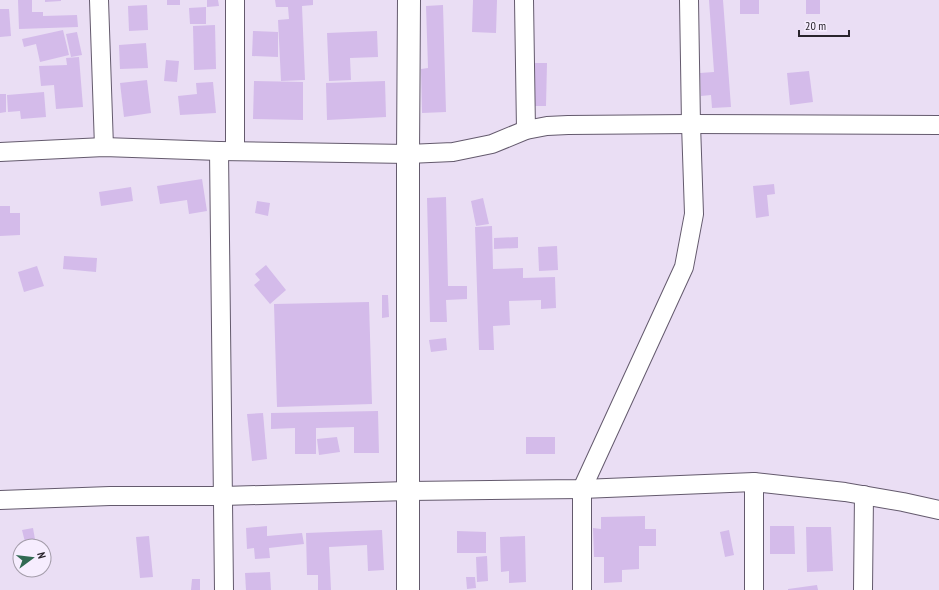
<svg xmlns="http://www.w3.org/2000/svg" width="939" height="590" font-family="'PT Sans Narrow',sans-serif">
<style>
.building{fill:#d4bbea}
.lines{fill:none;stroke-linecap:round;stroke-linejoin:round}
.minor-casing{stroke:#645a6d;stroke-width:20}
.tertiary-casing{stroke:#645a6d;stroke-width:24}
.minor{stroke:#fff;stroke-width:18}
.tertiary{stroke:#fff;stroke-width:22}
</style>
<rect width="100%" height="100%" fill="#eadef4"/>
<g class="building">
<polygon points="18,0 32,0 32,12 43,12 43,16 77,15 78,27 19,29"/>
<polygon points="45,0 61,0 61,1 45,2"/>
<rect x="167" y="0" width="13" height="5"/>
<polygon points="207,0 218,0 219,6 207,7"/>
<polygon points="275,0 313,0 313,5 302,6 305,80 281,81 278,20 289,19 288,7 276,7"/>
<polygon points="473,0 497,0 496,33 472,32"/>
<polygon points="709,0 723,0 731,107 712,108 711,95 701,96 700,73 714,72"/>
<rect x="740" y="0" width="19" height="14"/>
<rect x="806" y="0" width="14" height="14"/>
<polygon points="147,5 148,30 129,31 128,6"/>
<polygon points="443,5 446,112 422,113 421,69 428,68 426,6"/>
<polygon points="206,7 206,24 190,24 189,8"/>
<polygon points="0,9 9,9 11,36 0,37"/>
<polygon points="215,25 216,69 194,70 193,26"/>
<polygon points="63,30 69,55 40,62 36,44 24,47 22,39"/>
<polygon points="253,31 278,32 278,57 252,56"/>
<polygon points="377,31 378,57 350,58 351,80 329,81 327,33"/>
<polygon points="77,32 82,55 71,57 66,34"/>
<polygon points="146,43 148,68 120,69 119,45"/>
<polygon points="79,57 83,107 56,109 54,85 41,86 39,66 67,65 66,58"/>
<polygon points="166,60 179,61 177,82 164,81"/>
<polygon points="535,63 547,63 546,106 534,106"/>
<polygon points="809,71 813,102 790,105 787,73"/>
<polygon points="147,80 151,113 124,117 120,83"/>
<polygon points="254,81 303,82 303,120 253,119"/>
<polygon points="385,81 386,117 327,120 326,83"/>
<polygon points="213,82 216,113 180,115 178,96 197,94 196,83"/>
<polygon points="44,92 46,117 21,119 20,111 8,112 7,95"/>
<polygon points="0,94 6,94 6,112 0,113"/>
<polygon points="202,179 207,211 189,214 187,200 160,204 157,186"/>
<polygon points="774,184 775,194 767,195 769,216 756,218 753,186"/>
<polygon points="131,187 133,201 101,206 99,192"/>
<polygon points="446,197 448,286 467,286 467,299 446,300 447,322 430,322 427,198"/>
<polygon points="483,198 489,224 476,226 471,201"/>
<polygon points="257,201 270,203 268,216 255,213"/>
<polygon points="0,206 10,206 10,213 20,213 20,235 0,236"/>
<polygon points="492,226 493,269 523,268 523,278 555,277 556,308 541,309 541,300 509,301 510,325 493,326 494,350 479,350 475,227"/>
<polygon points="518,237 518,248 494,249 494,238"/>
<polygon points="557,246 558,270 539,271 538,247"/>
<polygon points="64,256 97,258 96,272 63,269"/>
<polygon points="266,265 286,290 270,304 254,285 260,280 255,274"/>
<polygon points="37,266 44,286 24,292 18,272"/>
<polygon points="382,295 388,295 389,317 382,318"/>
<polygon points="369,302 372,404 277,407 274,304"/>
<polygon points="446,338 447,350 431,352 429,340"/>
<polygon points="378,411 379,453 354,453 354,427 316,428 316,454 295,454 295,428 271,429 271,413"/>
<polygon points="263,413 267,459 252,461 247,414"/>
<polygon points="337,437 340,452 319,455 317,439"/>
<rect x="526" y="437" width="29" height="17"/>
<polygon points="645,516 645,529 656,529 656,546 639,546 639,569 622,570 622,582 604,583 604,557 594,557 593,528 601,529 601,517"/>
<polygon points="267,526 267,536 302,533 304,544 269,548 270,558 255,559 254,548 247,549 246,528"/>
<polygon points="770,526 794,526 795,554 770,554"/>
<polygon points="806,527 831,527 833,571 807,572"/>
<polygon points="33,528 36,545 26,546 22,530"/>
<polygon points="382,530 384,570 368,571 367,545 329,547 331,590 318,590 318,575 307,575 306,533"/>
<polygon points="729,530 734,555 725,557 720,532"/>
<polygon points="457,531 486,532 486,553 457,553"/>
<polygon points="149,536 153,577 140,578 136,537"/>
<polygon points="525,536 526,582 509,583 509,571 501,572 500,537"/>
<polygon points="487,556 488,581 477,582 476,557"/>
<polygon points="270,572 271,590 246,590 245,573"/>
<polygon points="466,577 475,577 476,588 467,589"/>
<polygon points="192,579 200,579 200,590 191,590"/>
<polygon points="817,585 818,590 788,590 788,589"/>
</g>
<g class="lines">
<defs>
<g id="minor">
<polyline points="99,0 104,147"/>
<polyline points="235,0 235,151"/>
<polyline points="524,0 526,130"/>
<polyline points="219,151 224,590"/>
<polyline points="0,152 104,147 219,151 408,154 453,152 492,144 526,130 547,126 568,125 691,124 939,125"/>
<polyline points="754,482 754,590"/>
<polyline points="0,500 110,496 223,496 409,491 582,489 754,482 845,492 903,502 939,510"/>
<polyline points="582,590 582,489 684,267 694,214 691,124 689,0"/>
<polyline points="863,590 864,495"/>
</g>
<polyline id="tertiary" points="408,590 408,154 409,0"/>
</defs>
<use href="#minor" class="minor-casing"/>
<use href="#tertiary" class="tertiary-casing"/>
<use href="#minor" class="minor"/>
<use href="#tertiary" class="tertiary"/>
</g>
<g transform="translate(32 558) rotate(75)"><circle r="19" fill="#f6edfe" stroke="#a49daa"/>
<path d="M0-3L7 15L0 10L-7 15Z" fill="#316a53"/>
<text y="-6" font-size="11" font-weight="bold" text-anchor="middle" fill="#29242c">N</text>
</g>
<path d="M799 30v6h50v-6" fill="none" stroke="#29242c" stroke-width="2"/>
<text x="805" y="30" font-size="12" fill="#29242c" stroke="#f6edfe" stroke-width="3" paint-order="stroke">20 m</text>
</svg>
